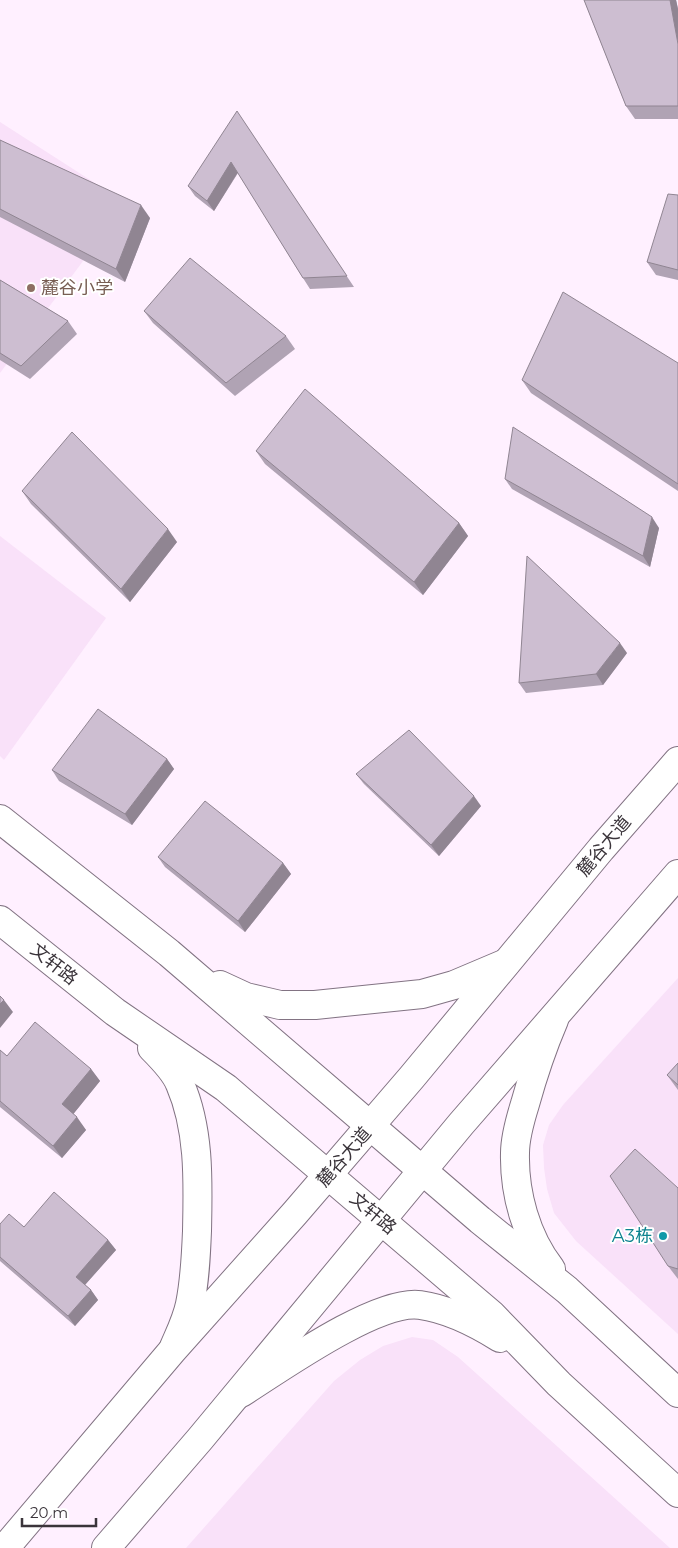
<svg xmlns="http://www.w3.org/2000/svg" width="678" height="1548" font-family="Montserrat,'Noto Sans SC',sans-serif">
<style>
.built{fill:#f9e1f9}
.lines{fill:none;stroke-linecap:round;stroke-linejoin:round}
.secondary-casing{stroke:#827383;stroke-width:30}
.primary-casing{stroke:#827383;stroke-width:30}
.secondary{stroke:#fff;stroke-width:28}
.primary{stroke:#fff;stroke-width:28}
.wall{fill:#b0a3b4}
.shaded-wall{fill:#908592}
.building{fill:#cdbed1;stroke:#908592}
.education-dot{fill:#8d6e63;stroke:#fff;stroke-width:2}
.culture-dot{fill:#0f9aa8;stroke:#fff;stroke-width:2}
.labels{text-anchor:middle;stroke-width:4;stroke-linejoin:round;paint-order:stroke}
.education-label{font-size:18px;fill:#785e54;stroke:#fff;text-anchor:start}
.street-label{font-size:18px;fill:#3a343a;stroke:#fff}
.culture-label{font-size:18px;fill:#0d838f;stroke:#fff;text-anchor:end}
</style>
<rect width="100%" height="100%" fill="#fff0ff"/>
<g class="built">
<polygon points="0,122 126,203 0,373"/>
<polygon points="0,536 106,618 4,760 0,756"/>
<polygon points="678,978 678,1334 576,1241 554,1213 547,1189 544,1168 543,1145 549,1125 563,1105"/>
<polygon points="412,1337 433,1340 458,1357 670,1548 186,1548 334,1381 360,1360 383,1346"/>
</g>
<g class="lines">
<defs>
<g id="secondary">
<polyline points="0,819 169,953 480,1220 567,1290 678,1393"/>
<polyline points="0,920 115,1012 226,1088 492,1315 559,1384 678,1493"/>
<polyline points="220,985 246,997 280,1005 315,1005 422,994 454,985 506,963"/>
<path d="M152 1048C162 1058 175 1071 180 1084 200 1130 198 1183 197 1231 196 1256 195 1280 190 1304 187 1319 180 1333 174 1347"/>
<path d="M551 1269C526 1237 514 1193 515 1153 515 1137 520 1120 525 1104 533 1075 542 1048 554 1020"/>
<path d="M241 1393C279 1369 377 1299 420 1305 449 1309 476 1323 500 1338"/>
</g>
<g id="primary">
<polyline points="5,1548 172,1351 295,1213 412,1077 601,849 678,761"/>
<polyline points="106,1548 200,1439 461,1124 678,874"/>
</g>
</defs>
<use href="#secondary" class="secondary-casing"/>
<use href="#primary" class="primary-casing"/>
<use href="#secondary" class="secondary"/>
<use href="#primary" class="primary"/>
</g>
<g class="wall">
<polygon points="584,0 676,0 678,9 678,119 635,119 626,106"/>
<polygon points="244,122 354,287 310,289 303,278 238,173 214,211 195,196 188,186"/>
<polygon points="0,140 150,218 125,282 0,217"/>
<polygon points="678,195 678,280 656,275 647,262"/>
<polygon points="0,280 68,321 77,334 30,379 0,360"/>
<polygon points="144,311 286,336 295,349 235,396 153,323"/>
<polygon points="678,363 678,491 531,393 522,380"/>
<polygon points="256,451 459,523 468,536 423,595 265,464"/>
<polygon points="505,479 659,528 650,567 512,489"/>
<polygon points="22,491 177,542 130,602 31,504"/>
<polygon points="627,653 603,685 526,693 519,683"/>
<polygon points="167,759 174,769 132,825 59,781 52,770"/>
<polygon points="356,774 481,806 439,856 364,784"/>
<polygon points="158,857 283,863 291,874 245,932 165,867"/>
<polygon points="0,1050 7,1056 91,1069 100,1081 73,1114 86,1130 62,1158 0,1107"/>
<polygon points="678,1063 678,1090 667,1075"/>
<polygon points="678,1188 678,1279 668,1266"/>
<polygon points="0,1224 108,1240 116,1250 85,1285 91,1290 98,1300 75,1326 0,1261"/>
</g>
<g class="shaded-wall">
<polygon points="670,0 676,0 678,9 678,44"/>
<polygon points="231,162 238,172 214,211 207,201"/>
<polygon points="141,205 150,218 125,282 116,269"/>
<polygon points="652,517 659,528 650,567 643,556"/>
<polygon points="459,523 468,536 423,595 414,582"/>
<polygon points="168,529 177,542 130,602 121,589"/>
<polygon points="620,643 627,653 603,685 596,674"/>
<polygon points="167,759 174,769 132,825 125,814"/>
<polygon points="474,796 481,806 439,856 431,845"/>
<polygon points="283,863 291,874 245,932 238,921"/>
<polygon points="4,1000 13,1012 0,1028 0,1004"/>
<polygon points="91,1069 100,1081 71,1117 62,1104"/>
<polygon points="77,1117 86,1130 62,1158 53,1146"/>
<polygon points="108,1240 116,1250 83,1287 76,1277"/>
<polygon points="91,1290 98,1300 75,1326 68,1316"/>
</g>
<g class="building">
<polygon points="584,0 670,0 678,44 678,106 626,106"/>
<polygon points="237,111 347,276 303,278 231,162 207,201 188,186"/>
<polygon points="0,140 141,205 116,269 0,209"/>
<polygon points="668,194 678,195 678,270 647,262"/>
<polygon points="190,258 286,336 226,383 144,311"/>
<polygon points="0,280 68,321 21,366 0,353"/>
<polygon points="563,292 678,363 678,484 522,380"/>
<polygon points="305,389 459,523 414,582 256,451"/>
<polygon points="513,427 652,517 643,556 505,479"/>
<polygon points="72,432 168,529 121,589 22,491"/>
<polygon points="527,556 620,643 596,674 519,683"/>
<polygon points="98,709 167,759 125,814 52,770"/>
<polygon points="409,730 474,796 431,845 356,774"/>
<polygon points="205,801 283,863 238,921 158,857"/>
<polygon points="0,996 4,1000 0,1004"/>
<polygon points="35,1022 91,1069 62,1104 77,1117 53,1146 0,1101 0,1050 7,1056"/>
<polygon points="678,1063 678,1085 667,1075"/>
<polygon points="635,1149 678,1188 678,1269 668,1266 610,1176"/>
<polygon points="54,1192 108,1240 76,1277 91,1290 68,1316 0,1257 0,1224 9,1214 24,1227"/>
</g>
<circle class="education-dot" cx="31" cy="288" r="5"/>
<circle class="culture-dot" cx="663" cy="1236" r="5"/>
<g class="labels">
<g class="education-label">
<text x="41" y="294">麓谷小学</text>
</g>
<g class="street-label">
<text transform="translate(604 846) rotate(-50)" y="6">麓谷大道</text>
<text transform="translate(54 964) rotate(39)" y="6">文轩路</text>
<text transform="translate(344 1157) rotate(-49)" y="6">麓谷大道</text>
<text transform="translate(373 1213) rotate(40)" y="6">文轩路</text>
</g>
<g class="culture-label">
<text x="653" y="1242">A3栋</text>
</g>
</g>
<path d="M22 1518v8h74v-8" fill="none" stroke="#3a343a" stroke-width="2.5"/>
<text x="30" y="1518" font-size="15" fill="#3a343a" stroke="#ffffff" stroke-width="4" paint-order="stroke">20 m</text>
</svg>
